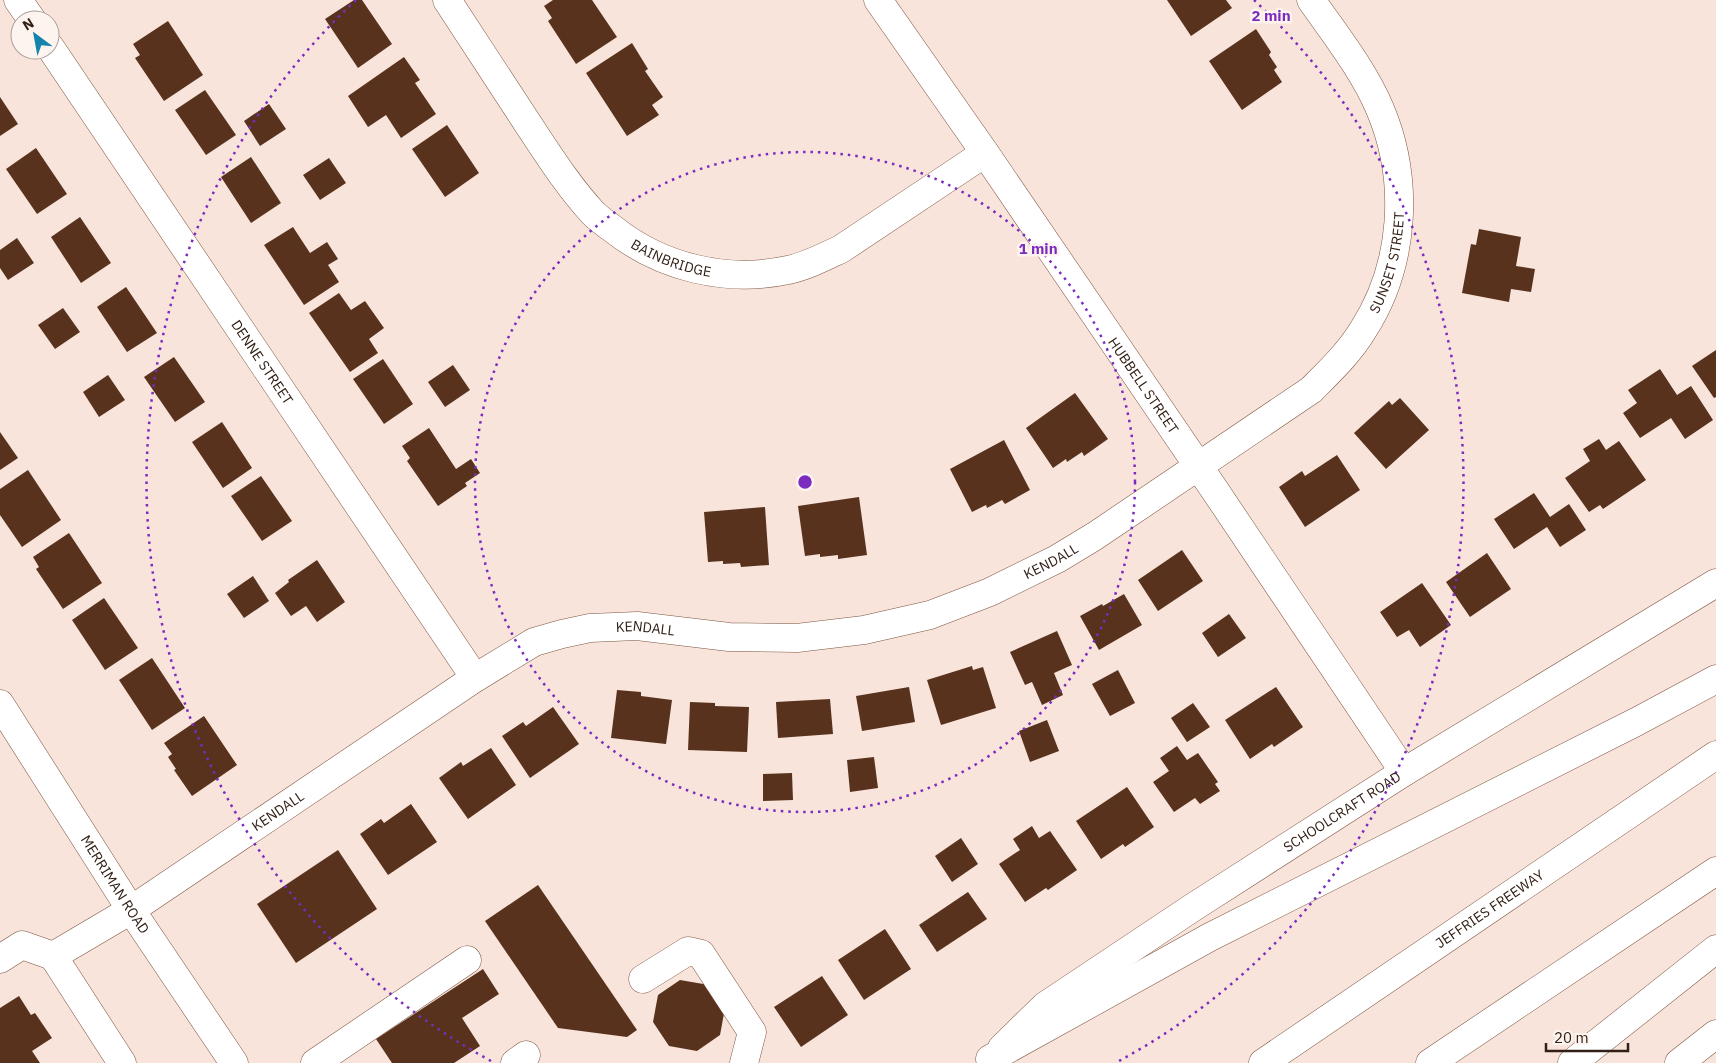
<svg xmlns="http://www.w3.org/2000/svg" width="1716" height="1063" font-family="'IBM Plex Sans',sans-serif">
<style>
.building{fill:#58321d}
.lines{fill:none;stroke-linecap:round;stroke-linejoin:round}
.minor-casing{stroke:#7e5540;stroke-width:29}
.major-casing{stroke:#7e5540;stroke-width:29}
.highway-casing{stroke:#7e5540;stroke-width:29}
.minor{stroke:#fff;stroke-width:28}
.major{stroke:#fff;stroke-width:28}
.highway{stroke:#fff;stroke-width:28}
.ring{fill:none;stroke:#7b2cbf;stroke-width:2.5;stroke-dasharray:2.5 5}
.labels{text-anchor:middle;stroke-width:5;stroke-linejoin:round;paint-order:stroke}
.street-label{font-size:14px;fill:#322017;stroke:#fef4ef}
.centre{fill:#7b2cbf;stroke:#fef4ef;stroke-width:2.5}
.ring-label{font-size:15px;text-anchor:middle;font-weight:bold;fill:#7b2cbf;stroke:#fef4ef;stroke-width:5;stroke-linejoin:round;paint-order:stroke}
</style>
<rect width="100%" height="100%" fill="#f8e4db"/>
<g class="building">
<polygon points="354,0 362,0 392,44 358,68 325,19"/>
<polygon points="553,0 592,0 617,37 576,64 548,21 552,18 544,6"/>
<polygon points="1167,0 1226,0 1232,8 1191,36"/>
<polygon points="168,21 203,75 164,101 135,58 140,55 133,44"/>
<polygon points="1256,29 1271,52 1269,55 1277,67 1274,70 1282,82 1242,110 1209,61"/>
<polygon points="632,43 648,69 645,71 663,97 652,105 659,115 627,136 586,73"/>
<polygon points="404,57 420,80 415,83 436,114 401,138 386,115 368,127 348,96"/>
<polygon points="205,90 236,135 206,155 175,110"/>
<polygon points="0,97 18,124 0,136"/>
<polygon points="269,104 286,129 260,146 244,121"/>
<polygon points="447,125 479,173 445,197 412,149"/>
<polygon points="36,148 67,194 37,214 6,169"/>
<polygon points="251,157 281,203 251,223 221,177"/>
<polygon points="329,158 346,183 320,200 303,175"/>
<polygon points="80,217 111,263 81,283 51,237"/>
<polygon points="293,227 310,253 327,242 338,259 328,265 339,282 304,305 264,245"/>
<polygon points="1479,229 1521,237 1516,266 1535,269 1531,292 1511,289 1509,302 1462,293 1471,244 1476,245"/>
<polygon points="17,238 34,263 8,280 0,268 0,250"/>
<polygon points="126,287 157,333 127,352 97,307"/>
<polygon points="339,293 351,310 365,301 384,328 369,339 378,353 350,372 309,313"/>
<polygon points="63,308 80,332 55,349 38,325"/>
<polygon points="1716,350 1716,397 1714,398 1692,366"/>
<polygon points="174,357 205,402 175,422 144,377"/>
<polygon points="383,359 413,404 384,424 353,379"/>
<polygon points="453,365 470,390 445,407 428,382"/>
<polygon points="1660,369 1677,395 1691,386 1713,420 1685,439 1671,418 1640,438 1623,413 1637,403 1628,390"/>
<polygon points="108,375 125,400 99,417 83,392"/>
<polygon points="1075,393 1108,439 1084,456 1082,452 1067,462 1066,459 1053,468 1026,428"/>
<polygon points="1400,398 1429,430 1386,469 1354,433 1389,401 1392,405"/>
<polygon points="222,422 252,468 223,488 192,442"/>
<polygon points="429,428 456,469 471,459 480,473 465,483 467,486 438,506 407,461 410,458 402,446"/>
<polygon points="0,432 18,458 0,470"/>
<polygon points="1599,439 1606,450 1619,441 1646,480 1603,509 1600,505 1589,512 1565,478 1590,461 1583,449"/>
<polygon points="1004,440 1030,490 1005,504 1002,500 987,508 986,505 972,512 950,469"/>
<polygon points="1337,455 1360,490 1305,527 1279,487 1302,471 1305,476"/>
<polygon points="28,470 61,520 22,547 0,515 0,489"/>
<polygon points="261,476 292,521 262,541 231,496"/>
<polygon points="1534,493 1550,517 1569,504 1586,530 1560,547 1547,527 1514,549 1494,519"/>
<polygon points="859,497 867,555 838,559 838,555 820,557 820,554 805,556 798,506"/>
<polygon points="765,507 769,565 741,567 740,563 723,564 723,561 708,562 704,512"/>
<polygon points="69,533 102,583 63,609 36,569 39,567 33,557"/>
<polygon points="1182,550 1203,581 1158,611 1138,580"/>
<polygon points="1487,553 1511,589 1470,617 1446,582"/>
<polygon points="317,560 345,602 317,622 306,606 291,616 275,593 289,582 288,580"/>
<polygon points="253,576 269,601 244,618 227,594"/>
<polygon points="1422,583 1451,625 1420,647 1409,630 1397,637 1380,612"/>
<polygon points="1124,594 1142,625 1099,650 1080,616 1102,604 1103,606"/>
<polygon points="104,598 138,648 105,670 72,620"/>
<polygon points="1229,614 1246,638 1218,657 1202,633"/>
<polygon points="1057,631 1072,665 1054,673 1063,695 1042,705 1032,682 1025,685 1010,652"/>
<polygon points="152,658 185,708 152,730 119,680"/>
<polygon points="972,666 973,670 983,667 996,708 941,725 927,680"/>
<polygon points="1118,670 1135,703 1110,716 1092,684"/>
<polygon points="909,687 915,722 862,731 856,696"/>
<polygon points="1276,687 1303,727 1274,747 1272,744 1250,759 1225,720"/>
<polygon points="617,690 641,692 641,696 672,700 666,744 611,738"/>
<polygon points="830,699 833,734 778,738 776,702"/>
<polygon points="690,702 715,703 715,706 749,707 747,752 688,750"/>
<polygon points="1193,703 1210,727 1187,742 1171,718"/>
<polygon points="553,707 579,744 530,778 502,736 523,722 526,726"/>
<polygon points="204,716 237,765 192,796 174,770 176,769 168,757 172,754 164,743"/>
<polygon points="1047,720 1059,751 1030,762 1019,731"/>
<polygon points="1177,746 1187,760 1198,753 1218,782 1215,784 1220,791 1200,804 1195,798 1174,812 1153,782 1169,771 1160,758"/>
<polygon points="491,748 516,785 468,819 439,778 461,762 463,766"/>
<polygon points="874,757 878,788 850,792 847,760"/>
<polygon points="792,773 793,800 763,801 763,774"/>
<polygon points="1127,787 1154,827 1125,847 1123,844 1101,859 1076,821"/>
<polygon points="411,804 437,842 388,875 360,834 381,819 384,823"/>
<polygon points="1032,826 1039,838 1050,831 1077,870 1048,890 1046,888 1025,902 999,864 1020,850 1013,839"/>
<polygon points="961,838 978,864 952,882 935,856"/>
<polygon points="338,850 377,909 296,963 257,904"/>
<polygon points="538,885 637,1030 627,1037 558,1028 485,921"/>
<polygon points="968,892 987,919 937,952 919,925"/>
<polygon points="885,929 911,969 864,1000 838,960"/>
<polygon points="483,969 499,994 462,1018 480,1046 454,1063 392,1063 376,1039"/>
<polygon points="822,976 848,1015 801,1047 774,1007"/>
<polygon points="680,980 709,985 725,1008 720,1035 697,1051 669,1046 653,1022 658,995"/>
<polygon points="19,996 31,1015 35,1013 52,1038 32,1051 40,1063 0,1063 0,1008"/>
</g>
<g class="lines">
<defs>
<g id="minor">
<polyline points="18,0 32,20"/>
<path id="s1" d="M447 0C474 41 501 82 528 124 548 154 568 186 593 213 599 219 606 224 613 229 662 268 727 283 788 270 807 266 824 257 841 249L985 153"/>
<path id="s2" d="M878 0 985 153 1216 492 1404 772"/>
<path id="s3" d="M50 47 475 678"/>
<polyline points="0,959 22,945 53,956"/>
<polyline points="643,979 688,951 701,954 752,1032 744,1063"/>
<path id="s4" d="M122 1063 53 956 131 910 475 678 534 642 562 634 590 628 637 626 729 637 797 638 864 630 930 615 990 592 1057 559 1095 536 1311 390C1330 371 1349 353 1363 330 1405 265 1410 180 1380 109 1364 71 1335 34 1311 0"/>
<polyline points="315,1063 467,960"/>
<polyline points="515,1063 526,1055"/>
</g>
<g id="major">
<path id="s5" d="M0 704 131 910 234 1063"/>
<path id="s6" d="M1002 1048 1045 1006 1192 908 1404 772 1716 583"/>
<polyline points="1679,1063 1716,1034"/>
</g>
<g id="highway">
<polyline points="990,1059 1210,937 1636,722 1716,679"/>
<path id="s7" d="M1263 1063 1716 755"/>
<polyline points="1430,1063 1716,871"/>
<polyline points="1572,1063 1716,949"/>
</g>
</defs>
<use href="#minor" class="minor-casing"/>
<use href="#major" class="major-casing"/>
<use href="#highway" class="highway-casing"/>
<use href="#minor" class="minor"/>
<use href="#major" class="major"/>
<use href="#highway" class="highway"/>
</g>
<g class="ring">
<circle cx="805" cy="482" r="330"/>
<path d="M491 1061A659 659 0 0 1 356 0M1254 0A659 659 0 0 1 1119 1061"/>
</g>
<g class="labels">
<g class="street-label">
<text dy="5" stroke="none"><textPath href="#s1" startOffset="350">BAINBRIDGE</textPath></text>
<text dy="5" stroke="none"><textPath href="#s4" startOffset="1699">SUNSET STREET</textPath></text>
<text dy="5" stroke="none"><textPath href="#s3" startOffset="380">DENNE STREET</textPath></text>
<text dy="5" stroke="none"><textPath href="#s2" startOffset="468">HUBBELL STREET</textPath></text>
<text dy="5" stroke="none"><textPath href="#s4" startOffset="1235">KENDALL</textPath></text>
<text dy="5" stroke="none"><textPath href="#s4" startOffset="815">KENDALL</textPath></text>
<text dy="5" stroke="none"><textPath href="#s4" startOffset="395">KENDALL</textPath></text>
<text dy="5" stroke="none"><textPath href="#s6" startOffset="415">SCHOOLCRAFT ROAD</textPath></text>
<text dy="5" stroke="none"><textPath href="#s5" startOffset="214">MERRIMAN ROAD</textPath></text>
<text dy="5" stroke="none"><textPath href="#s7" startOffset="274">JEFFRIES FREEWAY</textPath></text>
</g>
</g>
<circle cx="805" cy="482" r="8" class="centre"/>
<g class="ring-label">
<text x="1271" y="21">2 min</text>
<text x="1038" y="254">1 min</text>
</g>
<g transform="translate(35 35) rotate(328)"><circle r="24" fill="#fef4ef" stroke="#ac9f99"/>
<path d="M0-4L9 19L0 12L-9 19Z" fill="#1384ab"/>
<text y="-8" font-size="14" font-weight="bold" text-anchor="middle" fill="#322017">N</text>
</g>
<path d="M1546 1043v8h82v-8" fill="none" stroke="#322017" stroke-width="2.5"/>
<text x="1554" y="1043" font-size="15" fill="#322017" stroke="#fef4ef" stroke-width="4" paint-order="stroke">20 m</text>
</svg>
